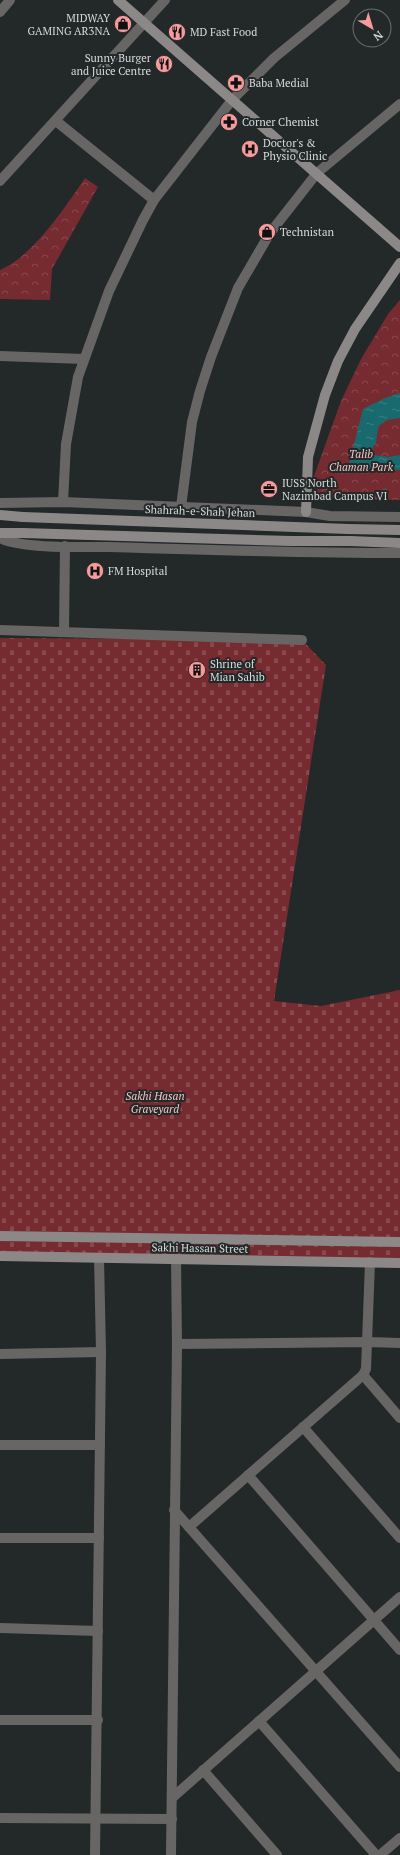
<svg xmlns="http://www.w3.org/2000/svg" width="400" height="1855" font-family="'PT Serif',serif">
<style>
.forest{fill:url(#forest-crowns)}
.cemetery{fill:url(#cemetery-stones)}
.water{fill:url(#water-ripples)}
.lines{fill:none;stroke-linecap:round;stroke-linejoin:round}
.street{stroke:#686565;stroke-width:10}
.secondary{stroke:#8c8888;stroke-width:10}
.secondary-bridge{stroke:#8c8888;stroke-width:10}
.labels{text-anchor:middle;stroke-width:4;stroke-linejoin:round;paint-order:stroke}
.poi-label{font-size:11px;fill:#d7dbdb;stroke:#232828;text-anchor:start}
.park-label{font-size:11px;font-style:italic;fill:#fac4c4;stroke:#232828}
.street-label{font-size:11px;fill:#d7dbdb;stroke:#232828}
</style>
<defs>
<pattern id="forest-crowns" width="20" height="18" patternUnits="userSpaceOnUse"><rect width="20" height="18" fill="#752b30"/><path d="M2 6a3 3 0 1 1 6 0M12 15a3 3 0 1 1 6 0" fill="none" stroke="#88494d"/></pattern>
<pattern id="cemetery-stones" width="16" height="16" patternUnits="userSpaceOnUse"><rect width="16" height="16" fill="#752b30"/><path d="M2 7V4a2 2 0 0 1 4 0v3zM10 15v-3a2 2 0 0 1 4 0v3z" fill="#88494d"/></pattern>
<pattern id="water-ripples" width="26" height="14" patternUnits="userSpaceOnUse"><rect width="26" height="14" fill="#196a6f"/><path d="M2 4q2-2 4 0t4 0M15 11q2-2 4 0t4 0" fill="none" stroke="#3a7f83"/></pattern>
</defs>
<rect width="100%" height="100%" fill="#232828"/>
<g class="forest">
<path d="M85 178 98 187 52 269 50 300 0 299V270C33 256 66 206 85 178Z"/>
<polygon points="400,300 400,500 312,499 314,476 341,401 361,359 388,314"/>
</g>
<polygon class="cemetery" points="0,638 302,640 326,665 274,1001 321,1006 400,990 400,1263 0,1256"/>
<polygon class="water" points="400,393 400,418 387,420 380,425 378,428 376,442 372,449 375,455 388,457 400,455 400,470 348,468 363,409 385,398"/>
<g class="lines">
<g class="street">
<polyline points="0,12 10,0"/>
<polyline points="56,121 154,200"/>
<polyline points="0,181 165,0"/>
<polyline points="0,356 84,359"/>
<polyline points="63,502 66,444 78,377 109,291 143,220 154,200 232,100 274,58 345,0"/>
<polyline points="0,503 63,502 306,512 330,516 400,517"/>
<polyline points="181,507 192,422 200,391 211,357 238,288 270,233 317,173 400,104"/>
<path d="M0 538C20 549 83 547 108 547 205 550 303 553 400 553"/>
<polyline points="0,630 302,640"/>
<polyline points="64,632 65,546"/>
<polyline points="370,1262 366,1369 363,1375 400,1418"/>
<polyline points="177,1344 368,1342 400,1343"/>
<polyline points="0,1354 101,1352"/>
<polyline points="303,1427 400,1538"/>
<polyline points="0,1445 100,1445"/>
<polyline points="248,1475 400,1650"/>
<polyline points="174,1510 400,1767"/>
<polyline points="189,1527 363,1375"/>
<polyline points="0,1538 99,1538"/>
<polyline points="0,1628 98,1631"/>
<polyline points="0,1720 98,1720"/>
<polyline points="259,1721 376,1855"/>
<polyline points="203,1770 277,1855"/>
<polyline points="172,1798 400,1597"/>
<polyline points="0,1818 172,1819"/>
<polyline points="95,1855 101,1352 99,1258"/>
<polyline points="171,1855 177,1344 176,1259"/>
<polyline points="380,1855 400,1838"/>
</g>
<g class="secondary">
<polyline points="118,0 400,247"/>
<polyline points="306,512 308,457 325,395 338,361 355,329 400,263"/>
<polyline points="0,515 23,517"/>
<polyline points="348,529 400,530"/>
<polyline points="0,533 23,533"/>
<polyline points="350,541 400,543"/>
<polyline points="0,1236 400,1242"/>
<polyline points="0,1256 400,1263"/>
</g>
<g class="secondary-bridge">
<polyline points="23,517 348,529"/>
<polyline points="23,533 291,541 350,541"/>
</g>
</g>
<defs>
<symbol id="shop-disc" viewBox="-11 -11 22 22"><circle r="9.5" fill="#f59b9c" stroke="#232828"/><path d="M-5-2.5h2.3a2.7 3.5 0 0 1 5.4 0H5L5.5 6h-11ZM-1.5-2.5h3a1.5 2.3 0 0 0-3 0Z" fill="#111"/></symbol>
<symbol id="restaurant-disc" viewBox="-11 -11 22 22"><circle r="9.5" fill="#f59b9c" stroke="#232828"/><path d="M-5-6h1v4h1v-4h1v4h1v-4h1v5L-1.5 .5V6h-2V.5L-5-1ZM5-6V6H3V1.5H1.5Q1.5-4 5-6Z" fill="#111"/></symbol>
<symbol id="pharmacy-disc" viewBox="-11 -11 22 22"><circle r="9.5" fill="#f59b9c" stroke="#232828"/><path d="M-2-6h4v4h4v4h-4v4h-4v-4h-4v-4h4Z" fill="#111"/></symbol>
<symbol id="hospital-disc" viewBox="-11 -11 22 22"><circle r="9.5" fill="#f59b9c" stroke="#232828"/><path d="M-5-5h3v3.5h4V-5h3V5h-3V1.5h-4V5h-3Z" fill="#111"/></symbol>
<symbol id="office-disc" viewBox="-11 -11 22 22"><circle r="9.5" fill="#f59b9c" stroke="#232828"/><path d="M-6-3h4V-5.5h4V-3h4V5H-6ZM-1-4.5V-3h2v-1.5ZM-6 0V1H6V0Z" fill="#111"/></symbol>
<symbol id="building-disc" viewBox="-11 -11 22 22"><circle r="9.5" fill="#f59b9c" stroke="#232828"/><path d="M-4-6H4V6H1V3H-1V6H-4ZM-2.5-4.3h1.7v1.8h-1.7ZM.8-4.3h1.7v1.8H.8ZM-2.5-1h1.7V.8h-1.7ZM.8-1h1.7V.8H.8Z" fill="#111"/></symbol>
</defs>
<g fill-rule="evenodd">
<use href="#shop-disc" x="113" y="14" width="20" height="20"/>
<use href="#restaurant-disc" x="167" y="22" width="20" height="20"/>
<use href="#restaurant-disc" x="154" y="54" width="20" height="20"/>
<use href="#pharmacy-disc" x="226" y="73" width="20" height="20"/>
<use href="#pharmacy-disc" x="219" y="112" width="20" height="20"/>
<use href="#hospital-disc" x="240" y="139" width="20" height="20"/>
<use href="#shop-disc" x="257" y="222" width="20" height="20"/>
<use href="#office-disc" x="259" y="479" width="20" height="20"/>
<use href="#hospital-disc" x="85" y="561" width="20" height="20"/>
<use href="#building-disc" x="187" y="660" width="20" height="20"/>
</g>
<g class="labels">
<g class="poi-label">
<text x="110" y="22" text-anchor="end">MIDWAY<tspan x="110" dy="13">GAMING AR3NA</tspan></text>
<text x="190" y="36">MD Fast Food</text>
<text x="151" y="62" text-anchor="end">Sunny Burger<tspan x="151" dy="13">and Juice Centre</tspan></text>
<text x="249" y="87">Baba Medial</text>
<text x="242" y="126">Corner Chemist</text>
<text x="263" y="147">Doctor's &amp;<tspan x="263" dy="13">Physio Clinic</tspan></text>
<text x="280" y="236">Technistan</text>
<text x="282" y="487">IUSS North<tspan x="282" dy="13">Nazimbad Campus VI</tspan></text>
<text x="108" y="575">FM Hospital</text>
<text x="210" y="668">Shrine of<tspan x="210" dy="13">Mian Sahib</tspan></text>
</g>
<g class="park-label">
<text x="361" y="458">Talib<tspan x="361" dy="13">Chaman Park</tspan></text>
<text x="155" y="1100">Sakhi Hasan<tspan x="155" dy="13">Graveyard</tspan></text>
</g>
<g class="street-label">
<text transform="translate(200 511) rotate(2)" y="4">Shahrah-e-Shah Jehan</text>
<text transform="translate(200 1248) rotate(1)" y="4">Sakhi Hassan Street</text>
</g>
</g>
<g transform="translate(372 28) rotate(142)"><circle r="19" fill="#232828" stroke="#6b7070"/>
<path d="M0-3L7 15L0 10L-7 15Z" fill="#f59b9c"/>
<text y="-6" font-size="11" font-weight="bold" text-anchor="middle" fill="#d7dbdb">N</text>
</g>
</svg>
